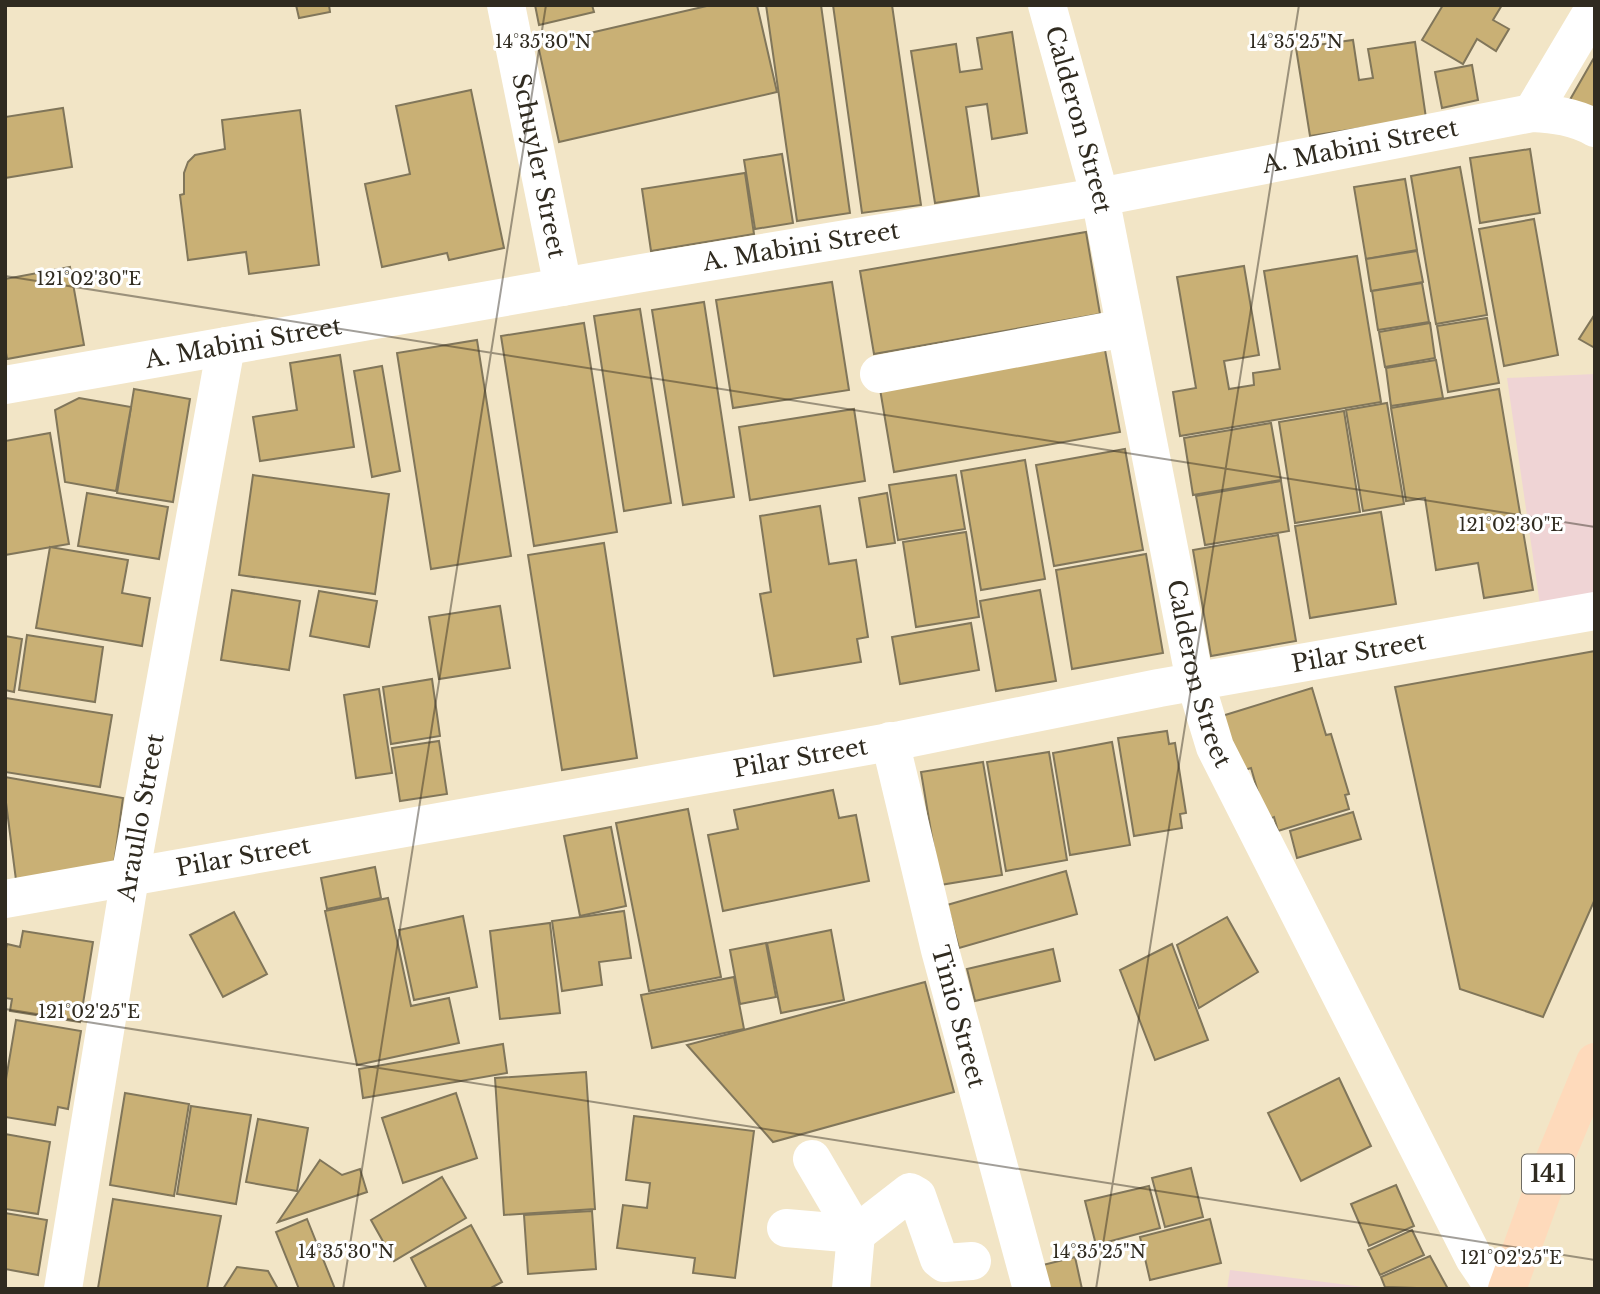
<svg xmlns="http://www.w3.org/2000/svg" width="1600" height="1294" font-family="'Libre Baskerville',serif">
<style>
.commercial{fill:#efd4d5}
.building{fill:#c9b075;stroke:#81765a;stroke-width:2}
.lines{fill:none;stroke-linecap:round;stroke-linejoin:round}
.minor{stroke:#fff;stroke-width:38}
.major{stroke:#fedabb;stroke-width:38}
.ticks{fill:none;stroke:#302b20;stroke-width:2;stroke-opacity:0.45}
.labels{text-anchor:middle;stroke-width:6;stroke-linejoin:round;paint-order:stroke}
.shield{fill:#fff;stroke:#6e6b63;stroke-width:2}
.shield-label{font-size:23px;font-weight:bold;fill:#302b20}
.street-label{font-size:24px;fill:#302b20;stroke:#fff}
.ticks-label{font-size:18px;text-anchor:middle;fill:#302b20;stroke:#fff;stroke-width:6;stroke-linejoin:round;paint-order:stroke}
</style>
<rect width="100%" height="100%" fill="#f2e5c6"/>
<g class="commercial">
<polygon points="1595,374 1595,594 1540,605 1507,378"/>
<polygon points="1230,1270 1379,1289 1227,1289"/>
</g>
<g class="building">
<polygon points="296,5 329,5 330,12 299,18"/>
<polygon points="535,5 592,5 594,12 539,25"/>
<polygon points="711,5 757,5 777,92 559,142 538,45"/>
<polygon points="766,5 821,5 850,213 797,221"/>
<polygon points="833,5 892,5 921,205 862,213"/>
<polygon points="1443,5 1502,5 1493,20 1509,29 1496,51 1477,39 1463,64 1422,40"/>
<polygon points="1012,32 1027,133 992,139 987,104 966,107 979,196 935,203 911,51 956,44 960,72 982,69 977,38"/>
<polygon points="1353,40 1359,80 1373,78 1368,49 1415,42 1426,118 1310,136 1296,48"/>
<polygon points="1595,56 1595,121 1567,105"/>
<polygon points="1472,65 1478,100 1442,108 1435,72"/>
<polygon points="471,90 504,248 449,260 447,253 382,267 365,184 410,174 396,106"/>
<polygon points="63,108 72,167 5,178 5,117"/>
<polygon points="300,110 319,265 249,274 246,252 188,260 180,195 184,194 184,173 188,162 195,155 225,149 222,120"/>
<polygon points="1530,149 1540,213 1480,223 1470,158"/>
<polygon points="782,154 793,223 755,229 744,160"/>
<polygon points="1460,167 1487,315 1436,324 1411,176"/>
<polygon points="745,173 754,234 651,251 642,189"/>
<polygon points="1405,179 1417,250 1366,259 1354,187"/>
<polygon points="1534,219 1558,355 1504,366 1479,229"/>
<polygon points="1086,232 1100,314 874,354 860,271"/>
<polygon points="1417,251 1423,282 1371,291 1366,259"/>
<polygon points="1357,256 1381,402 1180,436 1173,392 1196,388 1177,277 1244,266 1259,355 1224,361 1229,389 1254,385 1253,373 1280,369 1264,271"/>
<polygon points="70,267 84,345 7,359 5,347 5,279"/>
<polygon points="832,282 849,390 733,408 716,300"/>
<polygon points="1422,283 1429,322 1378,330 1372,291"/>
<polygon points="704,302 734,497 683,505 652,310"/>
<polygon points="640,309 671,503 624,511 594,316"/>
<polygon points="1595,314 1595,348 1579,339"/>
<polygon points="1487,318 1499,383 1448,392 1437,326"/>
<polygon points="584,323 617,532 534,546 501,336"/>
<polygon points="1430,323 1435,358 1385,367 1379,332"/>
<polygon points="477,340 511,556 431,569 397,353"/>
<polygon points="1105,350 1120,432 894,472 880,389"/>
<polygon points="340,355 354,447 260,461 253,417 297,410 290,363"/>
<polygon points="1436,360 1443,398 1391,406 1386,368"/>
<polygon points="382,366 400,471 372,477 354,371"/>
<polygon points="134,389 190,399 173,502 117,493"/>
<polygon points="1499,389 1533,590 1484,598 1478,563 1436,570 1425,498 1406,501 1391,408"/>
<polygon points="79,398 131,407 116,491 65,482 55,410"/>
<polygon points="1387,403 1404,504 1363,511 1346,410"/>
<polygon points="854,409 865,481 750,500 739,427"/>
<polygon points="1344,411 1360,512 1295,523 1279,422"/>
<polygon points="1271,423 1281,480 1193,495 1184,438"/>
<polygon points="50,433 69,544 5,555 5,441"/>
<polygon points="1125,449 1143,550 1054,566 1036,465"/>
<polygon points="1025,460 1045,579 981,590 961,471"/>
<polygon points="253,475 389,494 375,594 239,575"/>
<polygon points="956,475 965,529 898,540 889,485"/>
<polygon points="1281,481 1289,531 1205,545 1196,496"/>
<polygon points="87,493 168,507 159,559 78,546"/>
<polygon points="887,493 895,543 867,547 859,498"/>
<polygon points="820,506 829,564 856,560 868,637 857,639 861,662 774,676 760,594 771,592 760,516"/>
<polygon points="1381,512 1396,604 1310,618 1295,526"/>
<polygon points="966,532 979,617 916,627 903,542"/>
<polygon points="1278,535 1296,641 1211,656 1193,550"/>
<polygon points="604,543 637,758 562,770 528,555"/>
<polygon points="50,547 128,560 122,593 150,598 142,646 36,628"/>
<polygon points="1146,554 1163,653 1072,669 1056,570"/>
<polygon points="232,590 300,601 289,670 221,660"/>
<polygon points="1040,590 1056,681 996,691 980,601"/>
<polygon points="319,591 377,601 369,647 310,636"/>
<polygon points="500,606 510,668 439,679 429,617"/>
<polygon points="971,623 979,670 900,684 892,637"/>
<polygon points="27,635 103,647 95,702 19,690"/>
<polygon points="5,636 22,639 14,692 5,690"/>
<polygon points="1595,651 1595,899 1543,1017 1460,989 1395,687"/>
<polygon points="432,679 440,736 391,744 383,687"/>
<polygon points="1312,688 1326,735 1331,734 1349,794 1345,795 1349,809 1278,831 1274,817 1266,820 1251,768 1238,772 1222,716"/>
<polygon points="379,689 392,773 356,778 344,695"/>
<polygon points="6,698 112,715 100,787 5,772"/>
<polygon points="1167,731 1169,744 1175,743 1186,813 1180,814 1182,828 1134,836 1118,738"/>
<polygon points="439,741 447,794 400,801 392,748"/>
<polygon points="1112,742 1130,845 1070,855 1053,753"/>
<polygon points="1049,752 1067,860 1006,871 987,762"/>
<polygon points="983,762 1002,875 940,885 921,772"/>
<polygon points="5,777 123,798 114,864 16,880 5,795"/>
<polygon points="833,790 839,818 856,815 869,881 723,911 708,835 738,829 734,810"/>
<polygon points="688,809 721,977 649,991 616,823"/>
<polygon points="1353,812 1361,839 1297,858 1290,831"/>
<polygon points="611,827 626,906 580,916 564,836"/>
<polygon points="375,867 381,898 327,909 321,878"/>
<polygon points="1066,871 1077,914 959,948 947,905"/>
<polygon points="388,898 411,1006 449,998 459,1043 357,1065 325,911"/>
<polygon points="624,911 631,958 599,962 602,985 562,991 552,921"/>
<polygon points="234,912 267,974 223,997 190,935"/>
<polygon points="463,916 477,987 414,1000 399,930"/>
<polygon points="1227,917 1258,972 1199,1008 1177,945"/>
<polygon points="550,923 560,1013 500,1019 490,931"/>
<polygon points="831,930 844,1000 781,1013 767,943"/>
<polygon points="23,931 93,942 80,1022 10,1011 12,999 5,998 5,953 7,944 20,947"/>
<polygon points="766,943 776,997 740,1004 730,950"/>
<polygon points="1172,944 1208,1040 1155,1060 1120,970"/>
<polygon points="1053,949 1060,981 975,1001 967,969"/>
<polygon points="734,977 744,1029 652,1048 641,995"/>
<polygon points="925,982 954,1092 773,1142 687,1045"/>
<polygon points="16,1020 81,1031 68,1109 58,1107 55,1125 5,1117 5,1085"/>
<polygon points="503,1044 507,1073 363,1098 359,1069"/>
<polygon points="586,1072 595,1209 504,1215 495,1078"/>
<polygon points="1339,1078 1371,1146 1301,1181 1268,1113"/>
<polygon points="125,1093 189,1104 174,1196 110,1185"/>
<polygon points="456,1093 477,1158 403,1183 382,1118"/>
<polygon points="191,1106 251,1115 236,1204 177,1194"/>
<polygon points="634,1116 754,1131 735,1278 693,1273 695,1258 617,1248 623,1205 647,1208 650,1183 626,1180"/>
<polygon points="258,1119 308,1128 297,1191 246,1182"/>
<polygon points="5,1134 50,1142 38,1214 5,1209"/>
<polygon points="320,1160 342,1175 360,1169 367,1192 278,1222"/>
<polygon points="1191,1168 1203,1217 1165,1227 1152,1178"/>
<polygon points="442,1177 466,1218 394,1261 371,1220"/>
<polygon points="1396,1185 1414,1226 1369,1246 1351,1204"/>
<polygon points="1149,1186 1160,1228 1096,1245 1085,1201"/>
<polygon points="113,1199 221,1216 207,1289 98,1288"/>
<polygon points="592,1211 596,1269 528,1274 524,1215"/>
<polygon points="5,1213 47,1220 38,1275 5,1269"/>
<polygon points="307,1219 335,1289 299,1289 276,1232"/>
<polygon points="1210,1219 1221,1263 1150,1280 1140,1237"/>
<polygon points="471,1225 502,1282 489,1289 427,1289 411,1258"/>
<polygon points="1412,1230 1424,1255 1380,1275 1368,1250"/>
<polygon points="1430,1256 1448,1289 1385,1287 1381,1277"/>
<polygon points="1075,1257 1082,1289 1044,1289 1039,1266"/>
<polygon points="237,1267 268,1271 278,1289 223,1289"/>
</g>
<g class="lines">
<g class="minor">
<path id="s1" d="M506 5 563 287"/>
<path id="s2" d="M1047 5 1100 197 1195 681 1215 747 1474 1258 1495 1289"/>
<polyline points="1532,113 1595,7"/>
<polyline points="879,374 1125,328"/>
<path id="s3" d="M5 385 642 273 1110 195 1532 113C1555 114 1575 117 1595 128"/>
<path id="s4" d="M890 741 940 950 1032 1289"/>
<path id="s5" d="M5 899 901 740 1159 688 1595 611"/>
<polyline points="812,1159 856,1234 851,1289"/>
<polyline points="786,1228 856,1234 910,1192 917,1196 939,1259 944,1263 972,1261"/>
<path id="s6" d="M63 1289 130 877 226 346"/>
</g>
<polyline class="major" points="1507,1289 1549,1173 1595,1062"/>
</g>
<path class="ticks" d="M5 276 1595 527M5 1009 1595 1260M343 1289 546 5M1096 1289 1299 5"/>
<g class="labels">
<rect class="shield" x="1522" y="1154.5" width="52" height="39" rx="5"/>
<g class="shield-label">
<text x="1548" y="1182">141</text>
</g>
<g class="street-label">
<text dy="8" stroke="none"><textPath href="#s2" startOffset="119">Calderon Street</textPath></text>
<text dy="8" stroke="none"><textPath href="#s3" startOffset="1376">A. Mabini Street</textPath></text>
<text dy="8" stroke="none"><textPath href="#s1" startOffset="164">Schuyler Street</textPath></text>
<text dy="8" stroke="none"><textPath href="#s3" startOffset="808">A. Mabini Street</textPath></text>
<text dy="8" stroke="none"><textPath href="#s3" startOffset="242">A. Mabini Street</textPath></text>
<text dy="8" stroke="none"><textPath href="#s5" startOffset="1376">Pilar Street</textPath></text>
<text dy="8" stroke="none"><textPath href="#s2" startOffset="686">Calderon Street</textPath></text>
<text dy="8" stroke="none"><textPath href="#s5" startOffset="808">Pilar Street</textPath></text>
<text dy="8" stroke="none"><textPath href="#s6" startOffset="478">Araullo Street</textPath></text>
<text dy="8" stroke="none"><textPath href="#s5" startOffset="242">Pilar Street</textPath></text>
<text dy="8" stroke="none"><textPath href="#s4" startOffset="284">Tinio Street</textPath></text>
</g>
</g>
<g class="ticks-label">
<text x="543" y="48">14°35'30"N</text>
<text x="1296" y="48">14°35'25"N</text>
<text x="89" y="285">121°02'30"E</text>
<text x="1511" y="531">121°02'30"E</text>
<text x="89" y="1018">121°02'25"E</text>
<text x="346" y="1258">14°35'30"N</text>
<text x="1099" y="1258">14°35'25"N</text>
<text x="1511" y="1264">121°02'25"E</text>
</g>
<rect width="1600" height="1294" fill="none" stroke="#302b20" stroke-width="14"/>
</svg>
